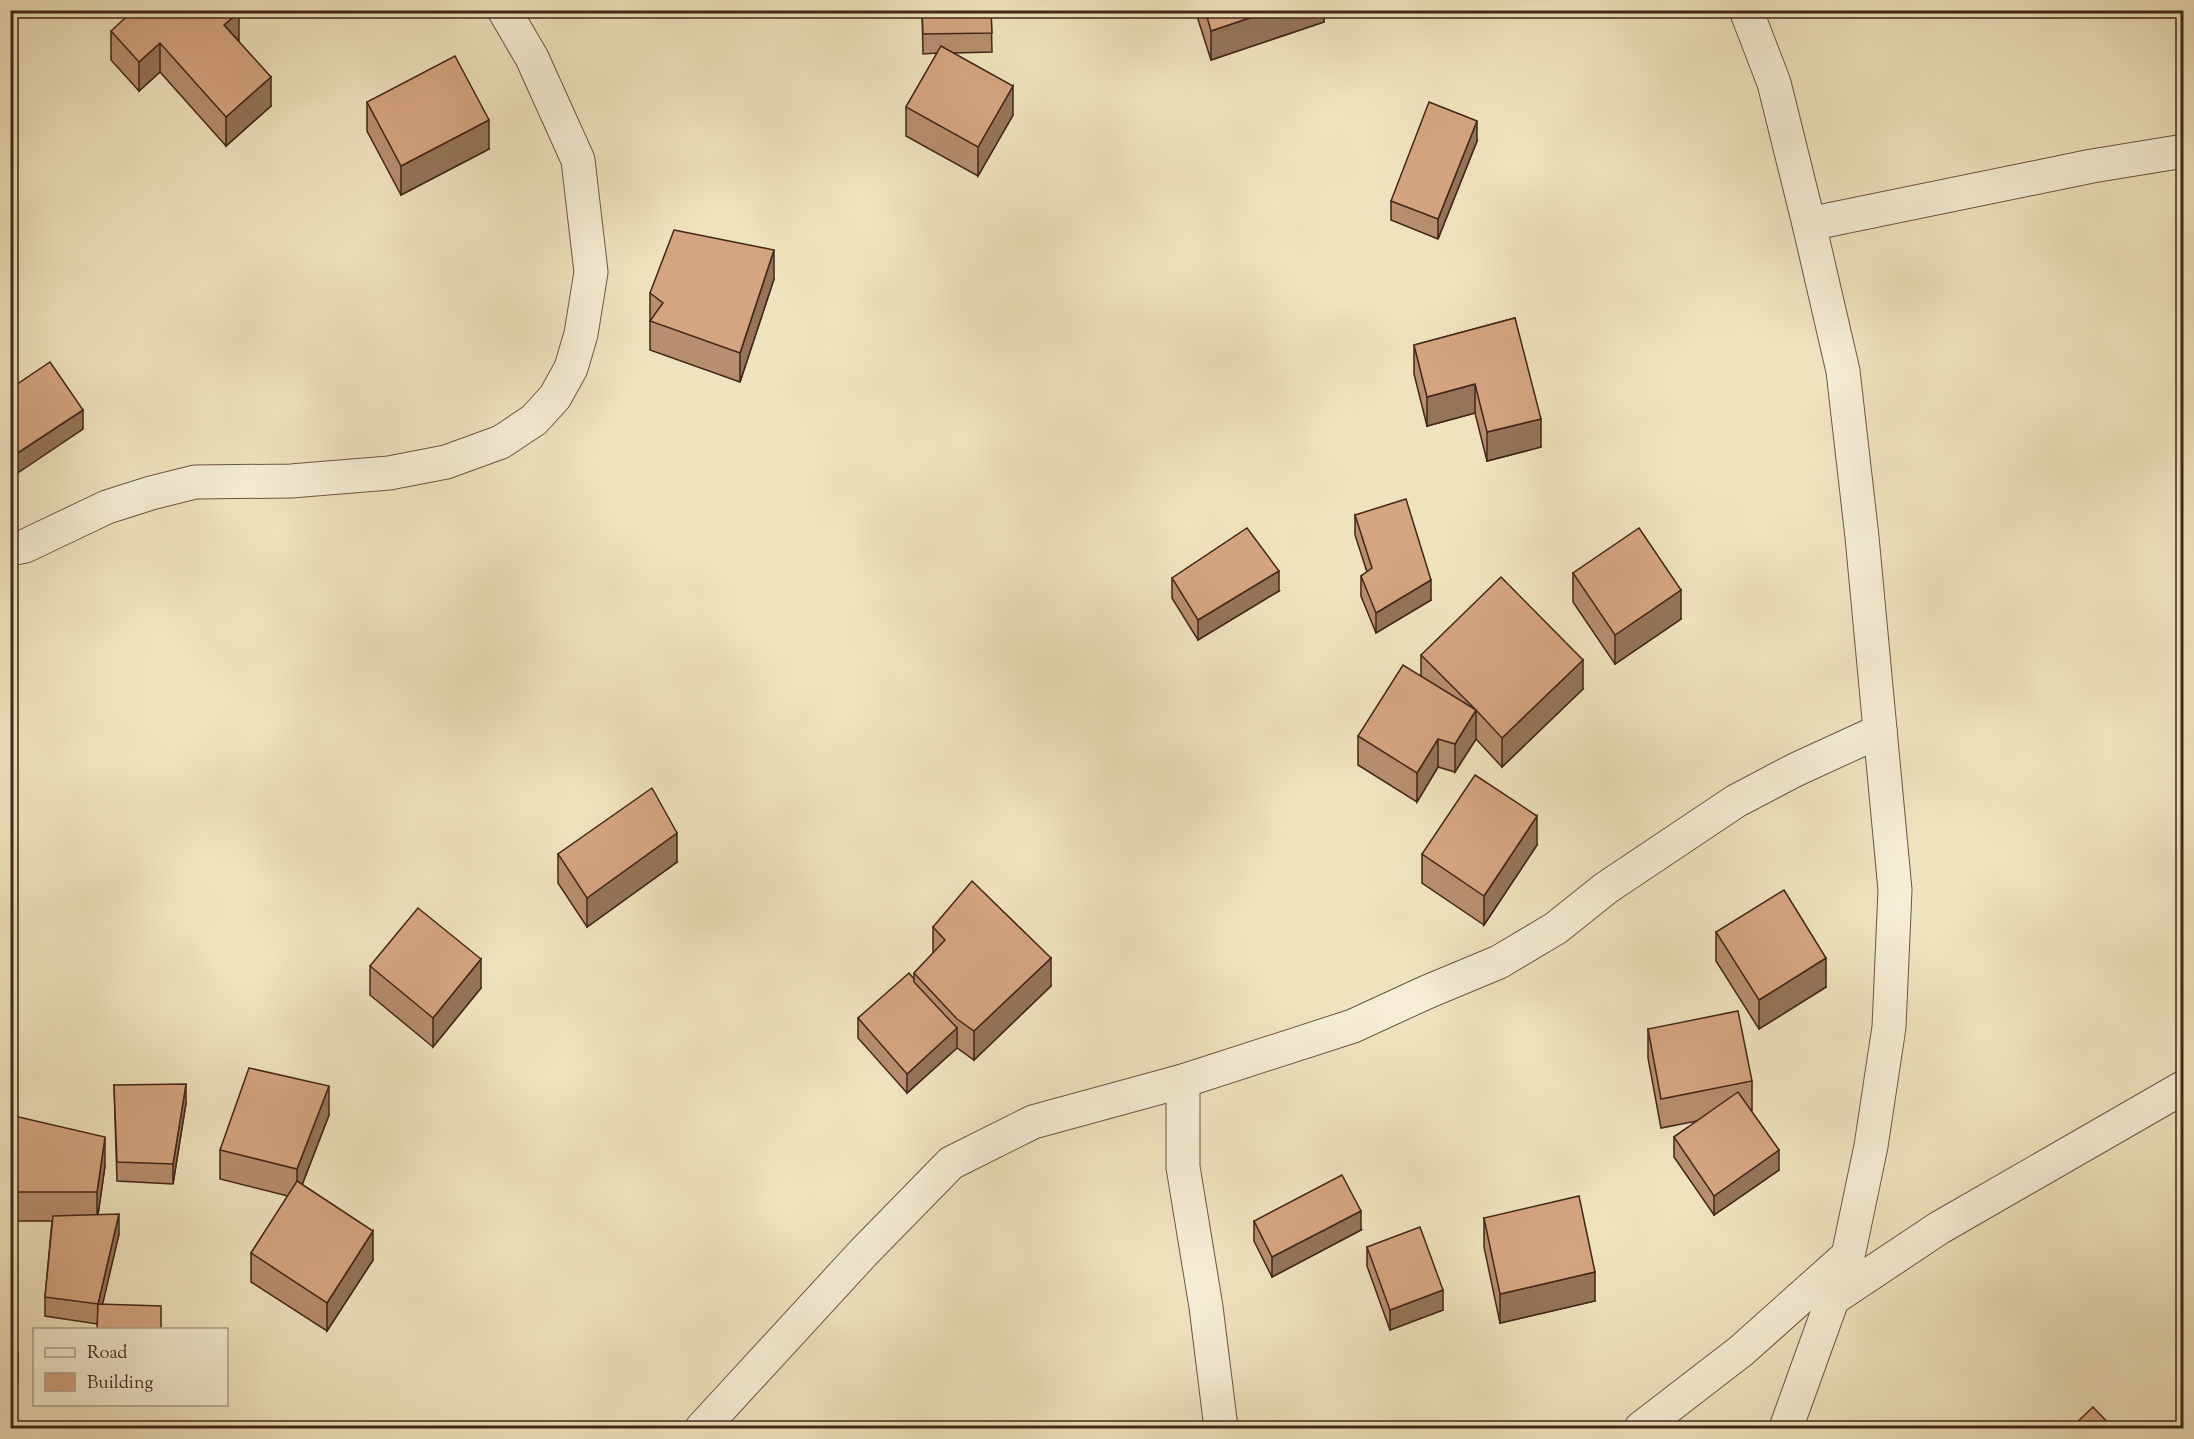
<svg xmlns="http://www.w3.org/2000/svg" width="2194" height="1439" font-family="'Sorts Mill Goudy',serif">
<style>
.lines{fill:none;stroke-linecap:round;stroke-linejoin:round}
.street-casing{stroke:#6d5542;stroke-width:35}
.street{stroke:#f5edd5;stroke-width:33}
.wall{fill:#b78e6f;stroke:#422618;stroke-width:1.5}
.shaded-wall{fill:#95745a;stroke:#422618;stroke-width:1.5}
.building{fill:#d5a581;stroke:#422618;stroke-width:1.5}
</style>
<rect width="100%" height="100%" fill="#efe3be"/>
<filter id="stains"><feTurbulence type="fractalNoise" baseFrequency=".00333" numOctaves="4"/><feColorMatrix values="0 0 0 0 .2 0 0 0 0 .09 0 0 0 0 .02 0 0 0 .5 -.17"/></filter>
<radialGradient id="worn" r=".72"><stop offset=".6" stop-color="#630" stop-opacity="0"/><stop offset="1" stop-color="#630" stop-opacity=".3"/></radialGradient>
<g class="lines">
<defs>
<g id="street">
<polyline points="1746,10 1774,83 1809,224 1843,371 1862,537 1895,890 1889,1027 1871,1146 1848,1256 1786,1428"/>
<polyline points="1809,224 2092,166 2184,151"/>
<polyline points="10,549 25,546 107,507 151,493 195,482 291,481 389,473 446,462 501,442 534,420 555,397 571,368 581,334 591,272 578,160 532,58 504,10"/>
<polyline points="1183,1081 1183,1167 1206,1307 1221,1428"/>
<polyline points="1831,1300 1939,1228 2184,1087"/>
<polyline points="702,1428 863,1253 951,1163 1033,1122 1183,1081 1353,1026 1427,992 1499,962 1556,928 1606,888 1736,801 1795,770 1880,731"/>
<polyline points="1641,1428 1741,1351 1844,1259"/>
</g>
</defs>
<use href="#street" class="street-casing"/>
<use href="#street" class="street"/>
</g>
<g class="wall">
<polygon points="599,10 646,10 646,13"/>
<polygon points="922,10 991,10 992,52 954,53 1013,115 978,176 906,136 906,107 937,53 923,54"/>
<polygon points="1195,10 1324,10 1324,22 1211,60"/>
<polygon points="111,31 238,41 271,106 226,146 160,72 139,91 111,60"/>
<polygon points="367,102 489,149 401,195 367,131"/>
<polygon points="1477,141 1438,239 1391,220 1391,201"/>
<polygon points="774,279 740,382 650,350 650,293"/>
<polygon points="1515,318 1541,447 1487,461 1475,413 1427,426 1414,374 1414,345"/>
<polygon points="1355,515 1431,600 1376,633 1361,596 1361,576 1367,572 1355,535"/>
<polygon points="1573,573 1681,619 1615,664 1573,602"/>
<polygon points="1172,578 1279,591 1198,640 1172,598"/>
<polygon points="1421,655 1583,689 1502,767 1476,739 1455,772 1438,767 1417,802 1358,765 1358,736 1421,676"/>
<polygon points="1537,845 1484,925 1422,883 1422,854"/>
<polygon points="558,854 677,862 587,927 558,883"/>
<polygon points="933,927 1051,986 974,1060 957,1048 907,1093 858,1038 858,1018 914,979 914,973 933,954"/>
<polygon points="1716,932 1826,987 1759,1029 1716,961"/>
<polygon points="370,966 481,988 433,1047 370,995"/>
<polygon points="1648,1029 1752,1081 1752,1110 1751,1110 1779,1170 1714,1215 1674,1157 1674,1137 1697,1121 1661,1128 1648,1058"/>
<polygon points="114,1085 186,1103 173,1184 117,1181"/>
<polygon points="10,1115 105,1166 98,1215 119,1234 97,1324 45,1316 45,1297 52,1221 10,1221"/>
<polygon points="329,1115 302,1185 373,1260 327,1331 251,1282 251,1253 288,1196 220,1179 220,1150"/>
<polygon points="1484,1218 1595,1301 1500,1323 1484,1247"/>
<polygon points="1254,1221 1361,1230 1272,1277 1254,1241"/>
<polygon points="1367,1247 1443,1310 1390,1330 1367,1266"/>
</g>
<g class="shaded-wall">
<polygon points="1273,10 1324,10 1324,22 1211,60 1211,31"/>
<polygon points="239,12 239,41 224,25"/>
<polygon points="160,43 160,72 139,91 139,62"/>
<polygon points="271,77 271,106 226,146 226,117"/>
<polygon points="1013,86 1013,115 978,176 978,147"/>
<polygon points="489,120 489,149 401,195 401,166"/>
<polygon points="1477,121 1477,141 1438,239 1438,219"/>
<polygon points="774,250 774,279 740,382 740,353"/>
<polygon points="1475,384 1475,413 1427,426 1427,397"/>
<polygon points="83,410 83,429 10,478 10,458"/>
<polygon points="1541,419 1541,447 1487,461 1487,432"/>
<polygon points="1279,571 1279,591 1198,640 1198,620"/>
<polygon points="1431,580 1431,600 1376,633 1376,613"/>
<polygon points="1681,590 1681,619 1615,664 1615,635"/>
<polygon points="1583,660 1583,689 1502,767 1502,738"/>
<polygon points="1476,710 1476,739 1455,772 1455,744"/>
<polygon points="1438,739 1438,767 1417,802 1417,773"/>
<polygon points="1537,816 1537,845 1484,925 1484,896"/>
<polygon points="677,833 677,862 587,927 587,898"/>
<polygon points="1051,958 1051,986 974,1060 974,1031"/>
<polygon points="1826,958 1826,987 1759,1029 1759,1000"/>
<polygon points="481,959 481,988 433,1047 433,1018"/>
<polygon points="957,1028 957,1048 907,1093 907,1074"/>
<polygon points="186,1084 186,1103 173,1184 173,1164"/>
<polygon points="329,1086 329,1115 297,1198 297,1169"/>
<polygon points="105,1137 105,1166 97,1221 97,1192"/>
<polygon points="1779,1150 1779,1170 1714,1215 1714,1196"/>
<polygon points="1361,1211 1361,1230 1272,1277 1272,1257"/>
<polygon points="119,1214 119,1234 98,1324 98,1304"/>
<polygon points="373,1231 373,1260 327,1331 327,1303"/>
<polygon points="1595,1272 1595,1301 1500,1323 1500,1294"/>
<polygon points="1443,1290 1443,1310 1390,1330 1390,1310"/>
<polygon points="18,1352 18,1381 10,1410 10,1381"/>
</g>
<g class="building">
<polygon points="134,10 237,10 239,12 224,25 271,77 226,117 160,43 139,62 111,31"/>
<polygon points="922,10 991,10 992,33 923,34"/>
<polygon points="1205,10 1273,10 1211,31"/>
<polygon points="941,46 1013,86 978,147 906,107"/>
<polygon points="455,56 489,120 401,166 367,102"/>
<polygon points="1429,102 1477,121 1438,219 1391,201"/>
<polygon points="674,230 774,250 740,353 650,321 663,303 650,293"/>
<polygon points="1515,318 1541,419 1487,432 1475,384 1427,397 1414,345"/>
<polygon points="50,362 83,410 10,458 10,389"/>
<polygon points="1406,499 1431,580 1376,613 1361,576 1372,568 1355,515"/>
<polygon points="1247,528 1279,571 1198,620 1172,578"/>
<polygon points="1639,528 1681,590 1615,635 1573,573"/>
<polygon points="1501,577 1583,660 1502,738 1476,710 1455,744 1438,739 1417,773 1358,736 1403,665 1476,710 1421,655"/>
<polygon points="1475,775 1537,816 1484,896 1422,854"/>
<polygon points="652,788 677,833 587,898 558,854"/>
<polygon points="972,881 1051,958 974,1031 957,1019 914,973 945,940 933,927"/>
<polygon points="1784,890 1826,958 1759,1000 1716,932"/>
<polygon points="418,908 481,959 433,1018 370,966"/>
<polygon points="909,973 914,979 914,982 957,1028 907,1074 858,1018"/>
<polygon points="1738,1011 1752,1081 1661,1099 1648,1029"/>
<polygon points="249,1068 329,1086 297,1169 220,1150"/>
<polygon points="186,1084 173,1164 117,1162 114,1085"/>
<polygon points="1738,1092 1779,1150 1714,1196 1674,1137"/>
<polygon points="10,1115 105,1137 97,1192 10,1192"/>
<polygon points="1342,1175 1361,1211 1272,1257 1254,1221"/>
<polygon points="297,1181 373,1231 327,1303 251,1253"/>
<polygon points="1579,1196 1595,1272 1500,1294 1484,1218"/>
<polygon points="119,1214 98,1304 45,1297 53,1216"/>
<polygon points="1420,1227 1443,1290 1390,1310 1367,1247"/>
<polygon points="98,1304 161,1306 161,1329 97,1329"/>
<polygon points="10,1352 18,1352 10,1381"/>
<polygon points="2093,1407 2113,1428 2071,1428"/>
</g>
<rect width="2194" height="1439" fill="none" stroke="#efe3be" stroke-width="36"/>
<rect x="12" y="12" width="2170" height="1415" fill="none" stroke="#422618" stroke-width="3"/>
<rect x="18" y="18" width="2158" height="1403" fill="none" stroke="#422618" stroke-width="1.5"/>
<rect x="33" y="1328" width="195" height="78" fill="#f5edd5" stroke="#ad9d89" stroke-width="1.5"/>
<rect x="45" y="1348" width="30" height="9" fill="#f5edd5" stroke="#ad9d89" stroke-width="1.5"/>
<text x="87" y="1358" font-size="18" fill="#422618">Road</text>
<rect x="45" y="1373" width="30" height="18" fill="#d5a581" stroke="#ad9d89" stroke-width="1.5"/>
<text x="87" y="1388" font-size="18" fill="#422618">Building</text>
<rect width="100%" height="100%" filter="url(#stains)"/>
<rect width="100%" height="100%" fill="url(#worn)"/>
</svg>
